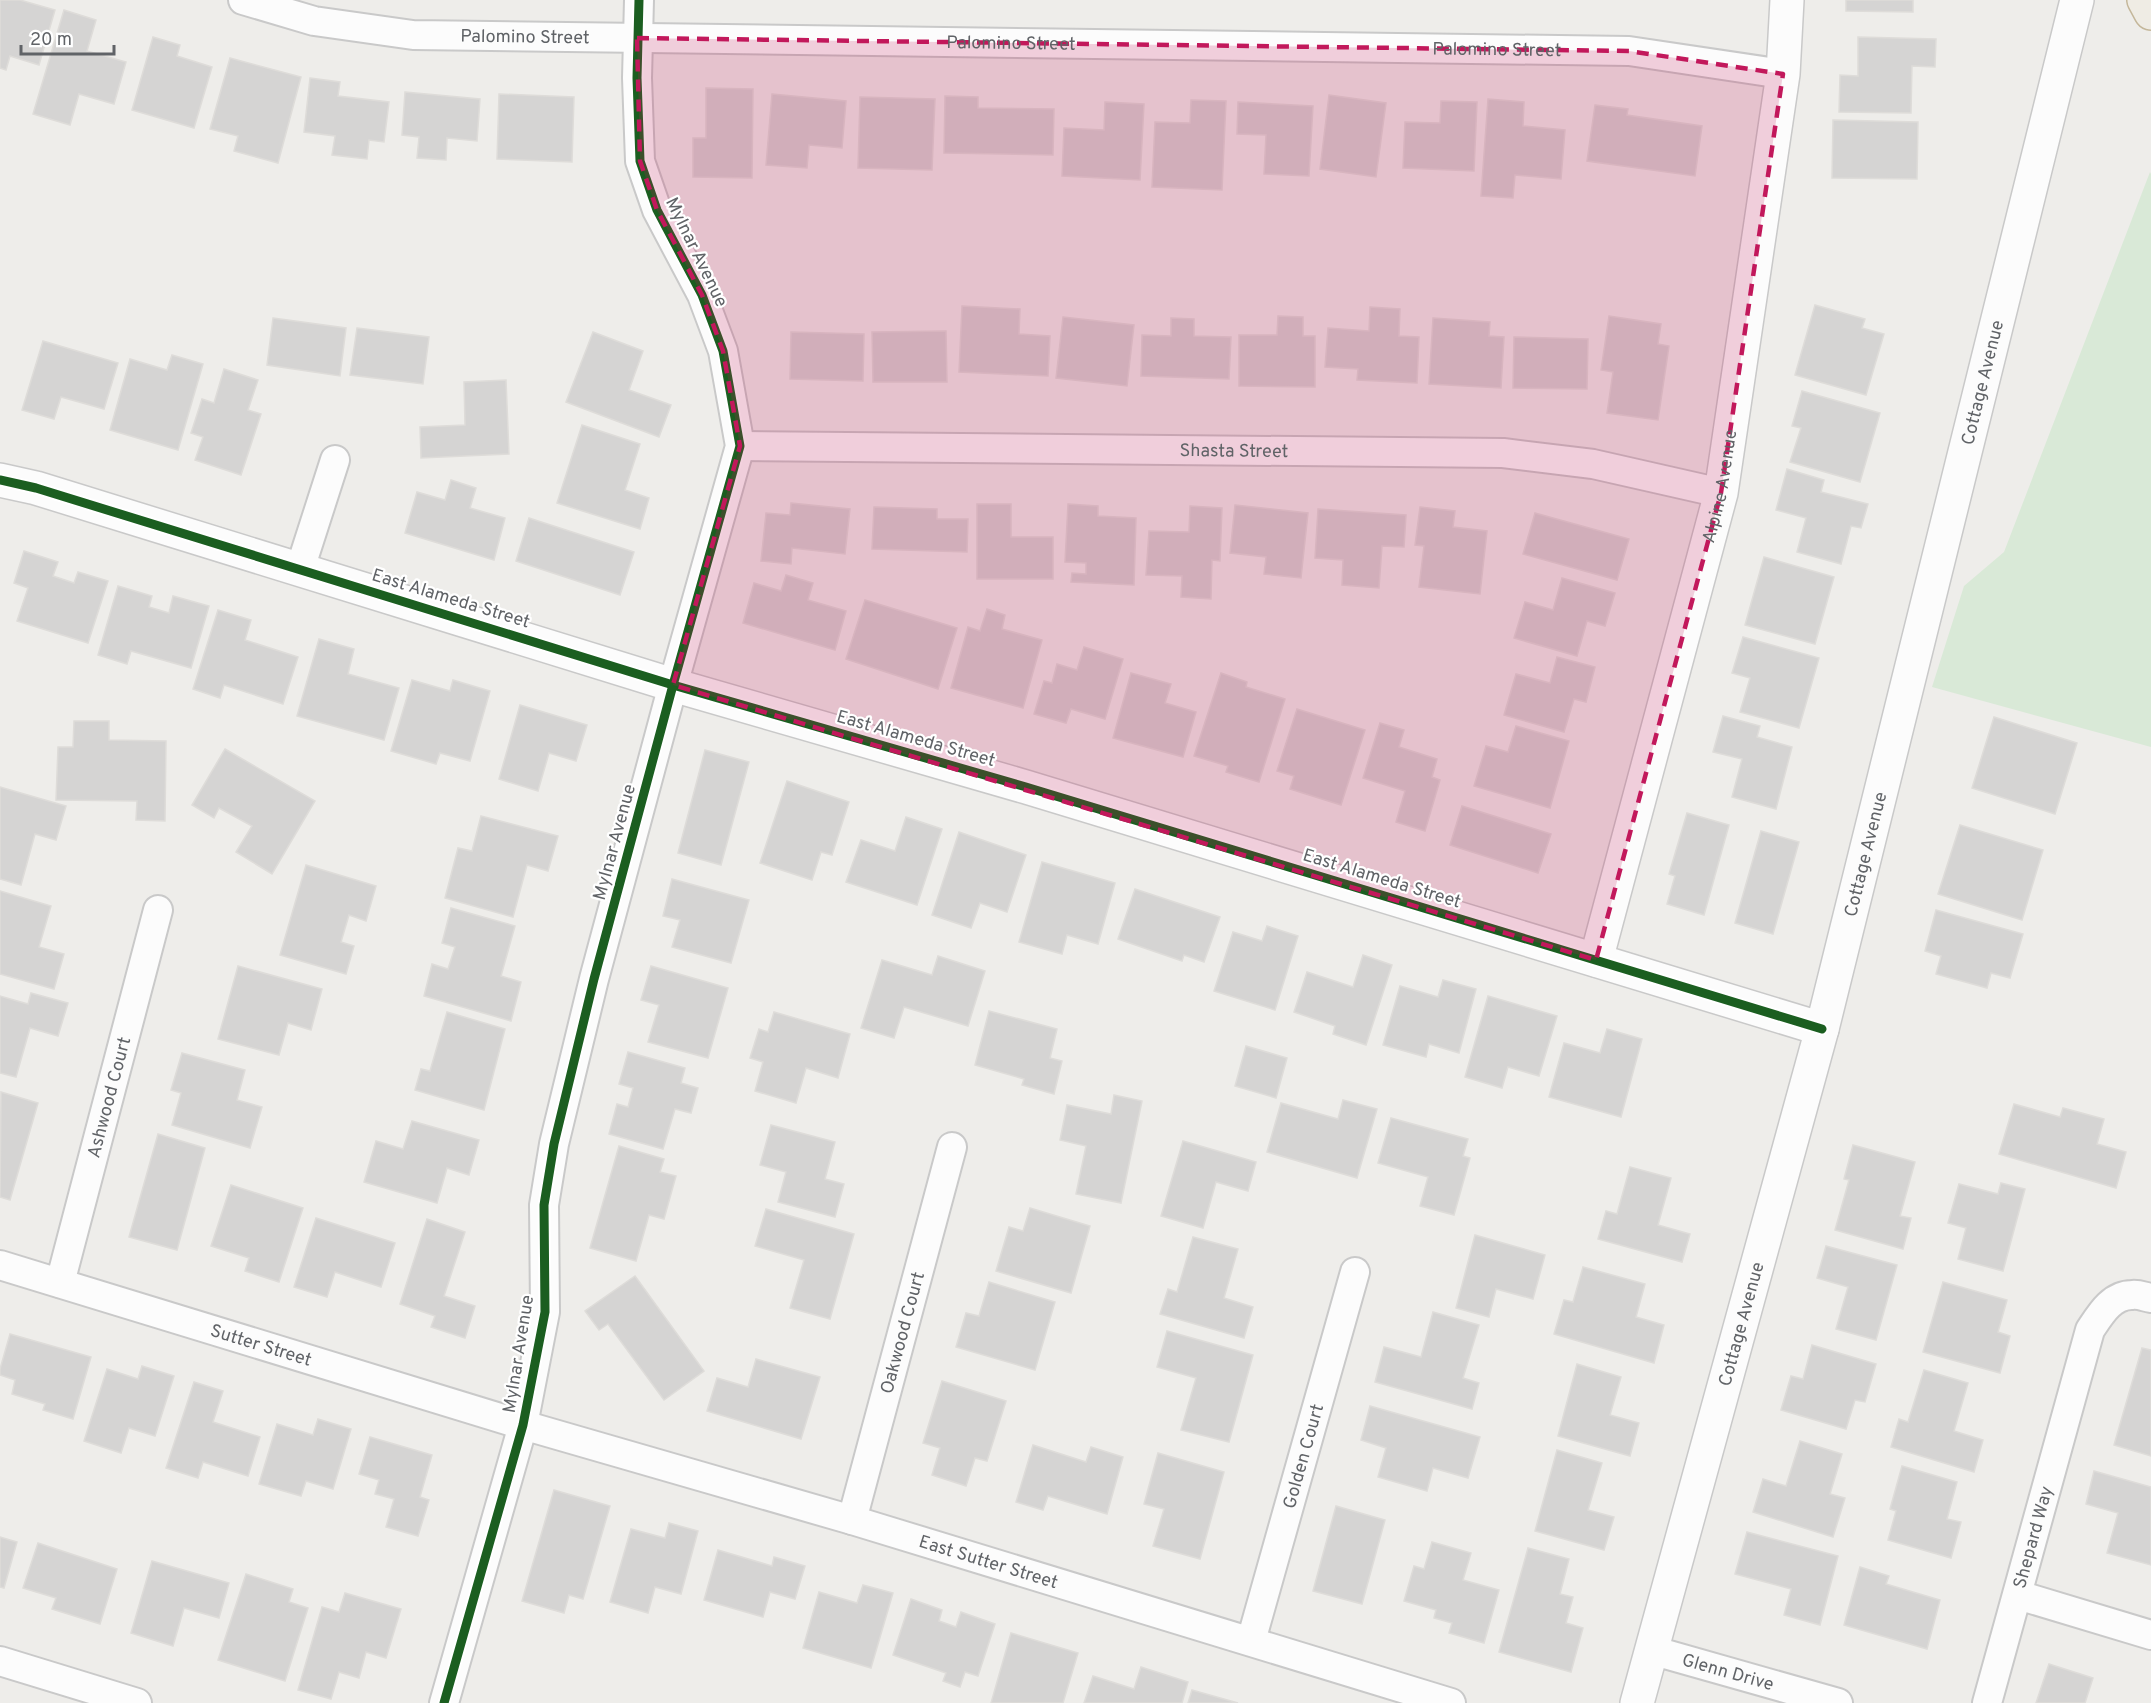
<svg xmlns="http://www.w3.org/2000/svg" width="2151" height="1703" font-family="Overpass,sans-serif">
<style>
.green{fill:#d9e9d7}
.building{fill:#d5d4d3;stroke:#dedcd9;stroke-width:1.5}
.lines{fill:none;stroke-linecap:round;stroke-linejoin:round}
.minor-casing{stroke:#c9c9c9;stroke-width:32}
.tertiary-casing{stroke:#c9c9c9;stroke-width:36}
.motorway-casing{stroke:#c4b79a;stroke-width:36}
.minor{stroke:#fcfcfc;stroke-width:28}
.tertiary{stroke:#fcfcfc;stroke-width:33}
.motorway{stroke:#efece4;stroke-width:33}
.cycleway-casing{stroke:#fff;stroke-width:13}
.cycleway{stroke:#1b5e20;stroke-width:9}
.marked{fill:#c2185b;fill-opacity:0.2;stroke:#c2185b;stroke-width:4.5;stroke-dasharray:12 8;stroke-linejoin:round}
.labels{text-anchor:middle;stroke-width:4.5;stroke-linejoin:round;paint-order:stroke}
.street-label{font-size:18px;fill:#606367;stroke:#fff}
</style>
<rect width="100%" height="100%" fill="#eeedea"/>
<polygon class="green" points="2150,172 2151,174 2151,747 1932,687 1964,586 2004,552"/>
<g class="building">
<polygon points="0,0 20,0 55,10 39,65 10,56 6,70 0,68"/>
<polygon points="1846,0 1913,0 1913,12 1846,11"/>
<polygon points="64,10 96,20 87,51 126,62 114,104 79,94 70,125 33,114"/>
<polygon points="153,37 180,45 177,56 212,67 194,128 132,110"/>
<polygon points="1858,37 1936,39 1935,67 1912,66 1911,113 1839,112 1840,75 1858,76"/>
<polygon points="230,58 301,77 278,163 234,151 238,136 210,129"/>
<polygon points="310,78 340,82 338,96 389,102 384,142 369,140 367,159 332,155 335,136 304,132"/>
<polygon points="706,88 753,89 752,178 693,177 693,138 706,138"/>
<polygon points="405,92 480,99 477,141 447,138 446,160 417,158 419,137 402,135"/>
<polygon points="499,94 574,97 572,162 497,159"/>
<polygon points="772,94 846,101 842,148 809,145 807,168 766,165"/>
<polygon points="1329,95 1386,103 1376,177 1320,169"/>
<polygon points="945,96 978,97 978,108 1054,109 1053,155 944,153"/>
<polygon points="860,97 935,99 932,170 858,168"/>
<polygon points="1488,99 1524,102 1523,126 1565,130 1561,179 1515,175 1513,198 1481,196"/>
<polygon points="1191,100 1226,101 1222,190 1152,187 1155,122 1190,123"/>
<polygon points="1441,101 1477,102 1474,171 1403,168 1405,122 1440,123"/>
<polygon points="1105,102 1144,104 1140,180 1062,176 1064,128 1104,130"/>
<polygon points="1238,102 1313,106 1309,176 1264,174 1266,135 1237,134"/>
<polygon points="1595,105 1628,109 1627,115 1702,126 1695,176 1587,161"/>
<polygon points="1833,120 1918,122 1917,179 1832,178"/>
<polygon points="1815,305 1865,319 1862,328 1884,334 1866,395 1795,375"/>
<polygon points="962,306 1020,309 1019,334 1050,336 1048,376 959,372"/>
<polygon points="1370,307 1400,309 1399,336 1419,337 1417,383 1357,380 1358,369 1325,367 1328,328 1369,331"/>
<polygon points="1278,316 1303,317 1303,336 1315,336 1315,387 1239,386 1239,335 1277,335"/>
<polygon points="1609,316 1661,324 1658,344 1669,346 1658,420 1607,413 1613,372 1601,370"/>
<polygon points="1063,317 1134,325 1127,386 1056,378"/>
<polygon points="273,318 346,328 340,376 267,365"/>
<polygon points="1171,318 1194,319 1194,336 1231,337 1229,379 1141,376 1142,335 1171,336"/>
<polygon points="1433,318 1490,322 1489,336 1504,337 1501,388 1429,384"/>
<polygon points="357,328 429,337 423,384 350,375"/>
<polygon points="946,331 947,382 873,382 872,332"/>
<polygon points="593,332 643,351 629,390 671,405 659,437 566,402"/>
<polygon points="791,332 864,334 863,381 790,379"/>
<polygon points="1514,337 1588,339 1587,389 1513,388"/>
<polygon points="43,341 118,363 104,409 61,397 54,419 22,410"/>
<polygon points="172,355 203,364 178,450 110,430 130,359 167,370"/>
<polygon points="224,369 258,380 248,410 261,414 241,475 195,460 203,437 191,433 202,399 214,403"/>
<polygon points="506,380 509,454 421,458 420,427 465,425 464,382"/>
<polygon points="1802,391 1880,413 1860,482 1790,462 1801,428 1792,426"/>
<polygon points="582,425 640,444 625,490 649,498 640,529 557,503"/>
<polygon points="1787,469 1824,480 1821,492 1868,504 1861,528 1851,526 1841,564 1797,552 1806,518 1776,510"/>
<polygon points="451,480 476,488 470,508 505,518 494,560 405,533 417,492 445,500"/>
<polygon points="791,503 850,509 845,554 792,548 791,564 761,561 766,513 790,515"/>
<polygon points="977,504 1011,504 1011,537 1053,537 1053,579 977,579"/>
<polygon points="1068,504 1098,506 1098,516 1136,518 1134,585 1071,582 1072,573 1086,574 1086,563 1065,562"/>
<polygon points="1235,505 1308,513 1301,578 1264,574 1266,557 1230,553"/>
<polygon points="1190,506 1222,508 1220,561 1212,560 1211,599 1181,597 1182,576 1146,575 1149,531 1189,532"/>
<polygon points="874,507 937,509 937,519 968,519 967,552 872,549"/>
<polygon points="1420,507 1455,511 1453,527 1487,531 1480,594 1419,587 1424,546 1415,545"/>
<polygon points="1318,509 1406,515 1404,547 1382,546 1379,588 1342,585 1343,560 1315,558"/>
<polygon points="1535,513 1629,539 1617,580 1523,554"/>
<polygon points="529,518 634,552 620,595 516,561"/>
<polygon points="24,551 58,562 53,576 74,583 78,572 108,581 88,643 17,621 28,588 14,583"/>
<polygon points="1764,557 1834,577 1815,644 1745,625"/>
<polygon points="786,575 813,583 808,600 846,611 835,650 743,623 754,583 781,591"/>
<polygon points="1562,578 1615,593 1605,626 1587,621 1577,656 1514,638 1525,602 1553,610"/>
<polygon points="118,586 152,596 149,607 169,613 173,596 209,606 191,668 131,651 127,664 98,655"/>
<polygon points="865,600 957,628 938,689 846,659"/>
<polygon points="987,609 1005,615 1002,629 1042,640 1023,708 951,688 968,627 980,631"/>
<polygon points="218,610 251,620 245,640 298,657 283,704 224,685 220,698 193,689"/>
<polygon points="1743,637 1819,658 1799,728 1740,712 1750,678 1732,673"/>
<polygon points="319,639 354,649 348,674 399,688 384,740 297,716"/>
<polygon points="1084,647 1123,659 1105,719 1071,709 1066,723 1034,714 1044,681 1052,683 1057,664 1077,670"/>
<polygon points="1557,657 1595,667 1586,702 1574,699 1564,732 1504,715 1516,674 1550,683"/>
<polygon points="1131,673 1171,684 1165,703 1196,712 1183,757 1113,738"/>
<polygon points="1221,673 1247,682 1246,687 1285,699 1259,782 1226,772 1228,766 1194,756"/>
<polygon points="412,680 450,691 453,680 490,691 470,761 440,753 436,764 391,751"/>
<polygon points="520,705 587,725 576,761 549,753 538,791 499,779"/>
<polygon points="1297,709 1365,730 1341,805 1290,789 1294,776 1277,771"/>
<polygon points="1723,716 1760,726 1757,737 1792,747 1776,809 1732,797 1742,759 1713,752"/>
<polygon points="1994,717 2077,743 2055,814 1972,788"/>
<polygon points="74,721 109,721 109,740 166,741 165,821 136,820 137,801 56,800 58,747 73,747"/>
<polygon points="1380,723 1404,730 1399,747 1437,759 1432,777 1440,780 1425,831 1396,822 1405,791 1363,778"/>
<polygon points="1516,726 1569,741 1550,808 1474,786 1486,746 1508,752"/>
<polygon points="225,749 315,801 272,874 236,852 252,826 219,808 214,818 192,805"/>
<polygon points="705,750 749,762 721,865 678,853"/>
<polygon points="787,781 849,802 832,855 821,852 812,880 760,863"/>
<polygon points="0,787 66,806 56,840 35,834 21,885 0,879"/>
<polygon points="1462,806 1551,834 1538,873 1450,845"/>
<polygon points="1687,813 1729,825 1704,915 1667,904 1675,876 1669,874"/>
<polygon points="481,816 558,836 548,871 527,865 513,917 445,898 458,848 472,851"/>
<polygon points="906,817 942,829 917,905 846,882 861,840 895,851"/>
<polygon points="1960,825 2043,850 2022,920 1938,894"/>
<polygon points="1761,831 1799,842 1773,934 1735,923"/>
<polygon points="959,832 1026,855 1007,912 980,903 971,928 932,915"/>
<polygon points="1042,862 1115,883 1098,944 1067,935 1062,954 1019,942"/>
<polygon points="306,865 376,886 366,921 349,915 341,942 354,946 346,974 280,955"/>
<polygon points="672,879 749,900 731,963 672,947 680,920 663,916"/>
<polygon points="1135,889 1220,917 1204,962 1184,955 1182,961 1118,939"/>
<polygon points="0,891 51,906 39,947 64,954 54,989 0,974"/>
<polygon points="451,908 515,926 501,976 521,982 511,1021 424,996 432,964 448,969 455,947 442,943"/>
<polygon points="1936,910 2023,934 2010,978 1991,973 1987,988 1936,974 1941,956 1925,951"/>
<polygon points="1267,926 1298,936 1275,1010 1214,991 1233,932 1262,941"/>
<polygon points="1363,955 1392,965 1366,1045 1333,1034 1335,1026 1294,1012 1307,972 1353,987"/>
<polygon points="938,956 985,971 968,1026 904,1007 894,1038 861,1028 882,960 932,975"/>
<polygon points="238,966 322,989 311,1030 288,1023 279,1055 218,1039"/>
<polygon points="651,966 728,988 708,1058 648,1042 659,1005 641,1000"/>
<polygon points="1443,980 1476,989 1459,1053 1429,1044 1426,1057 1383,1045 1400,986 1438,997"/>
<polygon points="31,993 68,1003 58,1036 30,1028 16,1077 0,1073 0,996 28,1004"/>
<polygon points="1488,996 1557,1016 1539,1076 1508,1067 1502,1088 1465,1077"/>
<polygon points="989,1011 1057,1029 1050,1058 1062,1061 1054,1094 1022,1085 1024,1079 975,1065"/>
<polygon points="447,1012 505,1029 484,1110 415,1090 421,1069 430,1071"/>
<polygon points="774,1012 850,1034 838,1078 806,1068 796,1103 755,1091 763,1062 750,1058 759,1029 768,1032"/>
<polygon points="1607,1029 1642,1039 1621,1117 1549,1097 1564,1043 1600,1053"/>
<polygon points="1246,1046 1287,1058 1276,1098 1235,1086"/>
<polygon points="628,1052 685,1068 681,1083 698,1088 691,1113 675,1109 663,1149 609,1134 617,1104 628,1107 633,1088 619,1084"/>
<polygon points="182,1053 245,1070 237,1100 262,1107 250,1148 172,1125 181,1093 171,1090"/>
<polygon points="1,1092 38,1103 10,1200 0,1197"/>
<polygon points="1114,1095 1142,1101 1121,1203 1076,1194 1086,1146 1060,1140 1067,1105 1111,1114"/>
<polygon points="1343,1100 1377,1109 1357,1178 1267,1152 1281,1103 1338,1119"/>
<polygon points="2014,1104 2060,1117 2063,1108 2104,1119 2097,1144 2126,1152 2116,1188 1999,1154"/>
<polygon points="1391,1118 1468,1139 1463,1156 1470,1158 1454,1215 1420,1206 1428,1177 1378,1163"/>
<polygon points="412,1121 479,1140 469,1175 447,1168 437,1203 364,1182 376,1141 403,1149"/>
<polygon points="771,1125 835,1142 825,1179 844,1184 835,1217 778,1202 786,1172 760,1165"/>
<polygon points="158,1134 205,1148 177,1250 129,1237"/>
<polygon points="1183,1141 1256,1162 1248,1191 1216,1182 1203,1228 1161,1216"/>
<polygon points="1853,1145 1915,1162 1900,1216 1911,1218 1903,1249 1835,1230 1849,1180 1844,1179"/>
<polygon points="619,1146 664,1159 660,1172 676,1176 664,1219 649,1215 636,1261 590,1248"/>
<polygon points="1630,1167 1671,1178 1658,1225 1690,1234 1682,1262 1598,1239 1606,1211 1617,1214"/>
<polygon points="2001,1183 2025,1189 2003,1271 1958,1259 1966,1228 1948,1223 1959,1184 1998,1194"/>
<polygon points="231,1185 303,1208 279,1282 245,1271 249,1258 211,1246"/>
<polygon points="1030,1208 1090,1226 1071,1293 996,1271 1009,1227 1023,1231"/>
<polygon points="766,1209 854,1234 830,1319 790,1308 804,1260 755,1246"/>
<polygon points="316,1218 395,1243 381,1287 335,1272 327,1297 294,1287"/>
<polygon points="427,1219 465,1232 444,1296 475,1306 465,1338 431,1327 435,1316 400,1304"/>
<polygon points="1475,1235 1545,1255 1533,1299 1496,1289 1489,1317 1456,1308"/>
<polygon points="1193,1237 1238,1249 1224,1298 1253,1307 1244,1338 1160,1314 1168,1289 1177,1292"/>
<polygon points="1826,1246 1897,1265 1876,1340 1836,1329 1848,1287 1817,1278"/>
<polygon points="1583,1267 1645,1284 1636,1317 1664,1325 1654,1363 1554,1334 1564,1300 1573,1302"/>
<polygon points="635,1276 704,1371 664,1400 608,1324 599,1330 585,1311"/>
<polygon points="989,1282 1055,1302 1035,1370 956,1347 966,1313 979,1316"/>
<polygon points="1943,1282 2007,1300 1998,1332 2010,1336 2000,1373 1923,1352"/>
<polygon points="1433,1312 1479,1325 1463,1378 1479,1383 1472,1409 1375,1382 1384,1347 1421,1357"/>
<polygon points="1167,1331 1253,1355 1229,1442 1181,1430 1196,1378 1157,1367"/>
<polygon points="10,1334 91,1357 73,1419 43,1410 45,1404 12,1394 15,1380 0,1375 0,1369"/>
<polygon points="1812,1345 1876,1364 1865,1402 1855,1400 1846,1429 1781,1410 1791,1376 1803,1379"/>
<polygon points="2142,1348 2151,1350 2151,1456 2114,1445"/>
<polygon points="756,1359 820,1377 801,1439 707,1411 717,1378 748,1387"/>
<polygon points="1577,1364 1621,1377 1610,1415 1639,1423 1630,1456 1558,1436"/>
<polygon points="142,1366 174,1376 155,1436 129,1428 121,1453 84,1441 107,1369 138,1379"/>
<polygon points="1924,1370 1968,1383 1954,1431 1983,1440 1974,1472 1891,1447 1899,1419 1908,1422"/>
<polygon points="942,1381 1006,1401 987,1461 975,1458 966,1486 932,1475 940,1448 923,1443"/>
<polygon points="194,1382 223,1391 213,1422 260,1437 248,1476 203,1462 198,1478 166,1468"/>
<polygon points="1370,1406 1480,1437 1468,1478 1433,1468 1427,1491 1378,1477 1386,1448 1361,1440"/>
<polygon points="318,1419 351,1429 333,1489 306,1481 301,1496 259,1484 277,1424 313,1435"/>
<polygon points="370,1437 432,1455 420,1497 429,1500 418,1536 386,1527 394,1499 375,1494 379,1480 359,1474"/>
<polygon points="1800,1441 1842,1454 1830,1494 1845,1498 1833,1537 1753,1512 1763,1479 1786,1486"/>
<polygon points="1033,1445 1086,1462 1091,1447 1123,1457 1107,1514 1048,1496 1043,1510 1016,1502"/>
<polygon points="1557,1450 1602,1463 1588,1510 1614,1517 1604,1550 1535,1531"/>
<polygon points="1158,1453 1224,1472 1200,1559 1153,1546 1164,1509 1144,1504"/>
<polygon points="1902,1466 1957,1482 1947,1519 1961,1522 1951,1558 1888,1540 1896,1511 1890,1509"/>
<polygon points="2094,1471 2151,1487 2151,1565 2107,1553 2118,1513 2086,1504"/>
<polygon points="554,1490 610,1506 583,1599 569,1595 564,1613 522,1601"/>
<polygon points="1336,1506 1385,1520 1362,1604 1313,1591"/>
<polygon points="669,1523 698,1531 681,1594 655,1587 648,1613 610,1602 631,1529 665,1538"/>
<polygon points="1747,1532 1838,1556 1820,1625 1784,1615 1791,1589 1735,1574"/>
<polygon points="0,1537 17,1542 4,1588 0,1587"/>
<polygon points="1432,1542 1471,1553 1463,1580 1499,1590 1484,1643 1449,1633 1452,1623 1434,1618 1436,1610 1404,1601 1414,1566 1424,1569"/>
<polygon points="38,1543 117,1569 100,1624 52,1609 56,1598 23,1588"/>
<polygon points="1528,1548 1569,1559 1560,1594 1573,1597 1566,1623 1583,1628 1571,1672 1499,1652"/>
<polygon points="718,1550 772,1566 774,1557 805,1566 795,1599 770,1592 763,1617 704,1600"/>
<polygon points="152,1561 229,1583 219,1618 184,1608 173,1646 131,1633"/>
<polygon points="1860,1567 1889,1576 1886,1584 1940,1600 1927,1649 1844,1625"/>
<polygon points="246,1574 293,1589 289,1602 308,1608 285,1681 218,1660"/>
<polygon points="863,1585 893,1593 871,1668 803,1648 819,1592 857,1603"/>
<polygon points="345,1593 401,1609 386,1658 366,1652 359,1678 339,1672 331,1699 298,1690 322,1607 339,1612"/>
<polygon points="911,1599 942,1610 939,1621 956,1627 961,1612 995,1624 978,1676 965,1672 960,1687 943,1681 946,1673 893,1655"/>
<polygon points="1011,1633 1078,1653 1063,1703 991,1703"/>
<polygon points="2049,1664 2093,1678 2085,1703 2036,1703"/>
<polygon points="1141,1667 1188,1682 1182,1703 1084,1703 1093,1676 1134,1689"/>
<polygon points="1192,1690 1238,1703 1188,1703"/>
</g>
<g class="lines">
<defs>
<g id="minor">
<path id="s1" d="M243 0 314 21 413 35 1629 51 1783 74"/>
<path id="s2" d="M740 446 1503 453 1593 464 1721 493"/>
<polyline points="300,569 335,460"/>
<path id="s3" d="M0 1265 523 1425 852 1520 1451 1703"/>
<path id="s4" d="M60 1283 158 910"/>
<path id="s5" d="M852 1520 952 1147"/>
<polyline points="2018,1595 2151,1635"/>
<path id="s6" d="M1251 1641 1355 1272"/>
<path id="s7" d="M1651 1650 1838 1703"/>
<polyline points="0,1661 137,1703"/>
<polyline points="444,1703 523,1425 545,1312 544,1205 554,1144 594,979 673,685 740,446 723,351 702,295 657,210 640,161 637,78 639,0"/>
<path id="s8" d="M1987 1703 2090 1330C2100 1315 2111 1295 2132 1295 2138 1294 2145 1297 2151 1298"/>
</g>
<g id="tertiary">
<polyline points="0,480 36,488 673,685 1026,787 1822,1029"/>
<path id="s9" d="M1596 960 1721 493 1783 74 1787 0"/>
<path id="s10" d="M1637 1703 1822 1029 2077 0"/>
</g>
<polyline id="motorway" points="2144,0 2151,13"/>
</defs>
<use href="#minor" class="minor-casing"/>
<use href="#tertiary" class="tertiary-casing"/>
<use href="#motorway" class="motorway-casing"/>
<use href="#minor" class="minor"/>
<use href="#tertiary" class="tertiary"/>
<use href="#motorway" class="motorway"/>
<defs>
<g id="cycleway">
<polyline points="0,480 36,488 673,685 1026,787 1822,1029"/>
<polyline points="444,1703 523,1425 545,1312 544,1205 554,1144 594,979 673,685 740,446 723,351 702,295 657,210 640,161 637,78 639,0"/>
</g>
</defs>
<use href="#cycleway" class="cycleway-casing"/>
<use href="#cycleway" class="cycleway"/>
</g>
<path class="marked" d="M637 38 1629 51 1783 74 1721 493 1596 960 673 685 740 446 723 351 702 295 657 210 640 161Z"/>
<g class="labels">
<g class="street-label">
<text dy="6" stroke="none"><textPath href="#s1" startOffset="286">Palomino Street</textPath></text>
<text dy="6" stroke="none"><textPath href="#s1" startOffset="772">Palomino Street</textPath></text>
<text dy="6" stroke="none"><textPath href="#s1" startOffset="1258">Palomino Street</textPath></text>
<text transform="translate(697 252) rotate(64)" y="6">Mylnar Avenue</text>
<text dy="6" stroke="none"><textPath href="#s10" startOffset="1365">Cottage Avenue</textPath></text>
<text dy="6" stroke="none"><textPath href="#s2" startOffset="494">Shasta Street</textPath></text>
<text dy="6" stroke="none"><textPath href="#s9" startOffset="490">Alpine Avenue</textPath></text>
<text transform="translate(451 598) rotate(17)" y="6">East Alameda Street</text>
<text transform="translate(916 738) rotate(16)" y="6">East Alameda Street</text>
<text transform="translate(614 842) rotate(-75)" y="6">Mylnar Avenue</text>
<text dy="6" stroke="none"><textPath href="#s10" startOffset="879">Cottage Avenue</textPath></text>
<text transform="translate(1382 878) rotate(17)" y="6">East Alameda Street</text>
<text dy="6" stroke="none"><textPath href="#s4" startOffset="192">Ashwood Court</textPath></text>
<text dy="6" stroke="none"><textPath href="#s10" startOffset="393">Cottage Avenue</textPath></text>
<text dy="6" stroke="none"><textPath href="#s5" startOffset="194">Oakwood Court</textPath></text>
<text dy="6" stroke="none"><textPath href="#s3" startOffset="273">Sutter Street</textPath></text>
<text transform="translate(518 1354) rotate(-81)" y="6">Mylnar Avenue</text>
<text dy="6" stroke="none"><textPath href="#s6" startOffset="192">Golden Court</textPath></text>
<text dy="6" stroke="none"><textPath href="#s8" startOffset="172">Shepard Way</textPath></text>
<text dy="6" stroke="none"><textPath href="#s3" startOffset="1032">East Sutter Street</textPath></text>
<text dy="6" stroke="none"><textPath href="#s7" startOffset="80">Glenn Drive</textPath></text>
</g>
</g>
<path d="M21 45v9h93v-9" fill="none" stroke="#606367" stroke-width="3"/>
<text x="30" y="45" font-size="18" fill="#606367" stroke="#ffffff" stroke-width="4.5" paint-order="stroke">20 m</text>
</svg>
